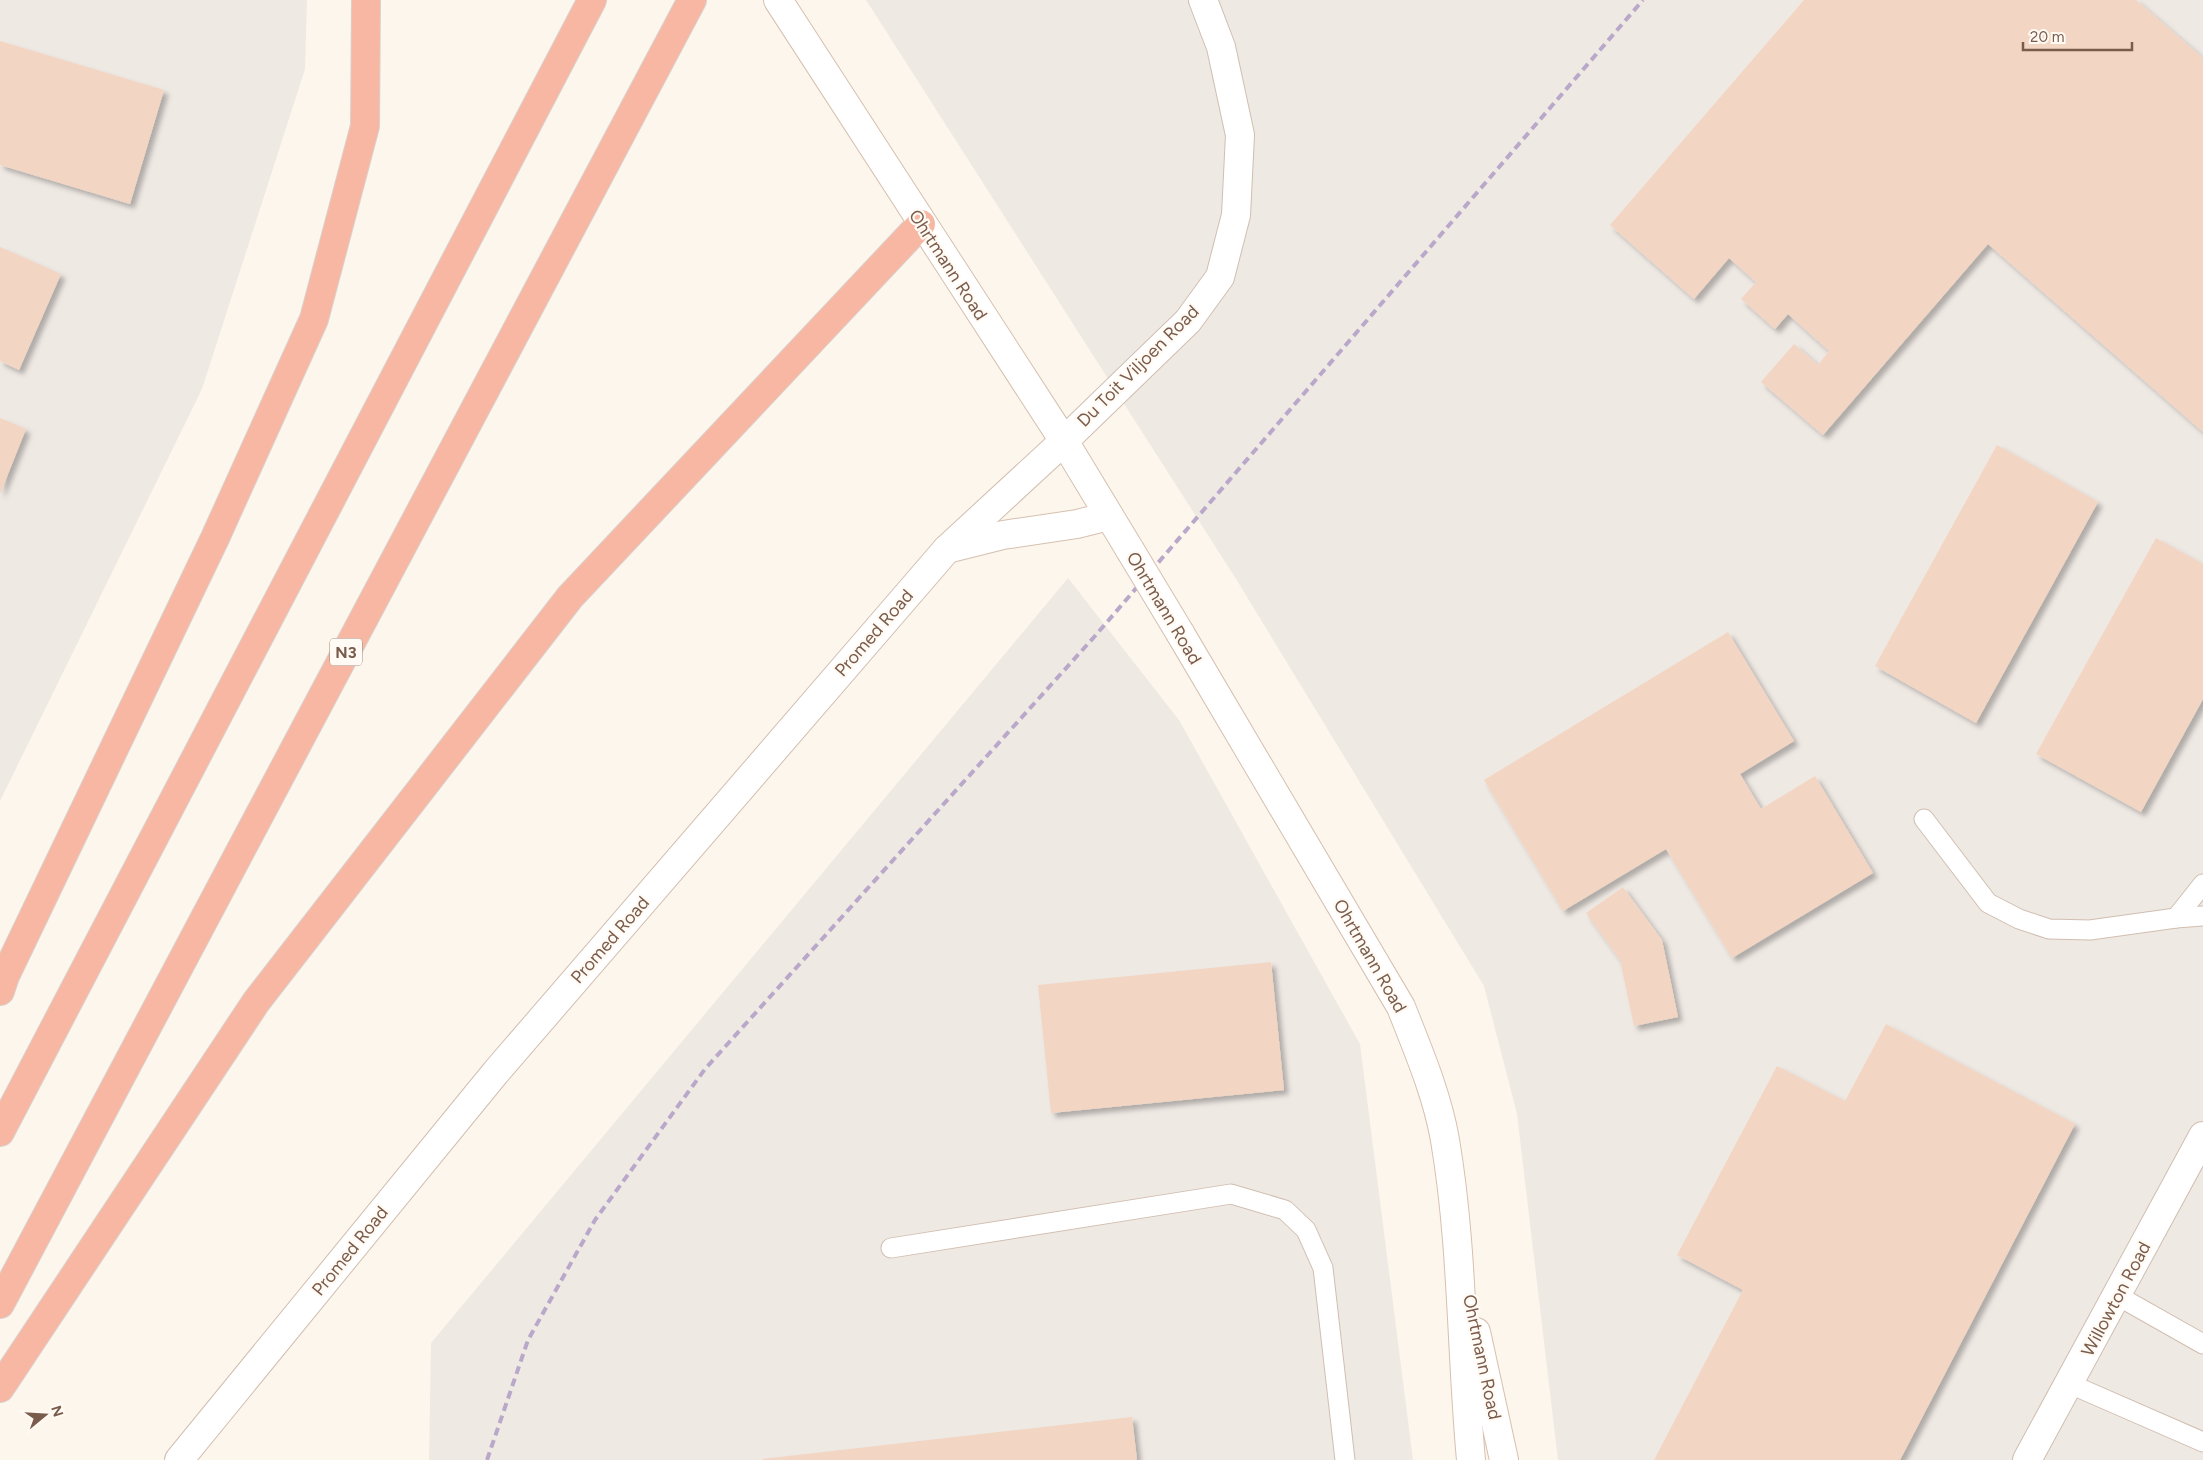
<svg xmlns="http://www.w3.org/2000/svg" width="2203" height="1460" font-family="Figtree,sans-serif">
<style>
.industrial{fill:#efe9e4}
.building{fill:#f3d5c3;filter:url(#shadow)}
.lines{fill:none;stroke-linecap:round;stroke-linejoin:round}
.lane-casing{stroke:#d1beb0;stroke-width:21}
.street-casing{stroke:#d1beb0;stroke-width:30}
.secondary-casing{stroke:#d6c0b0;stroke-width:30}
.highway-casing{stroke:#dad1cd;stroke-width:30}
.lane{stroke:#fff;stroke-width:19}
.street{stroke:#fff;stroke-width:28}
.secondary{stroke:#fff;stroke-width:28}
.highway{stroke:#f7b7a3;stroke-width:28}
.rail{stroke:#b9a8c9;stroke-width:4;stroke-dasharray:8 5;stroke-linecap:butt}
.secondary-bridge-casing{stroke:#d6c0b0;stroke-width:30;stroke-linecap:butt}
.secondary-bridge{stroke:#fff;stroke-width:28}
.labels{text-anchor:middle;stroke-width:4.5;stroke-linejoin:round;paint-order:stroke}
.shield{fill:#fffaf3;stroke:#a28b7f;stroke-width:1}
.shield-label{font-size:16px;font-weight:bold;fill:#7a5c4d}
.street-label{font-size:18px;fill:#7a5c4d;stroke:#fffaf3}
</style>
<defs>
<filter id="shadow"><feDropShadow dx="4.5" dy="4.5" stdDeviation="2.5" flood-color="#0004"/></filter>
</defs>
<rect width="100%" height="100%" fill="#fdf6ec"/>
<g class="industrial">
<polygon points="0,0 307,0 305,69 202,389 0,801"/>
<polygon points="866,0 2203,0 2203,1460 1558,1460 1517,1114 1484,986 1236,579"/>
<polygon points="1068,578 1179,720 1360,1044 1413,1460 429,1460 431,1343"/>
</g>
<g class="building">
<polygon points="1804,0 2136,0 2203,58 2203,432 1988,244 1823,435 1761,382 1794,344 1818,365 1829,351 1788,314 1775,329 1741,299 1756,282 1729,258 1694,299 1610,225"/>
<polygon points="0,41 164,90 130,204 0,165"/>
<polygon points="0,247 61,274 19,370 0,361"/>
<polygon points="0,418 26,429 0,494"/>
<polygon points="1997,445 2098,502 1976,723 1875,666"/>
<polygon points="2156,538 2203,564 2203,699 2141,812 2036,754"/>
<polygon points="1728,632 1794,741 1740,774 1761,809 1815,776 1873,873 1732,958 1666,849 1563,911 1484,780"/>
<polygon points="1623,887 1662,940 1678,1017 1634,1026 1620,960 1586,913"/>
<polygon points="1271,962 1284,1090 1051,1113 1038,985"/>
<polygon points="1886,1024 2075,1124 1900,1460 1654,1460 1743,1290 1677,1255 1777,1066 1845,1101"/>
<polygon points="1132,1417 1137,1460 762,1460 762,1459"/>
</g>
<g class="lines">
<defs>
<g id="lane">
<polyline points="1924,819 1988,903 2019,919 2049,929 2090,930 2176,918 2203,916"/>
<polyline points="2176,918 2203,884"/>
<polyline points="891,1248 1231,1194 1285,1210 1306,1230 1323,1268 1345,1460"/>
<polyline points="2118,1296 2203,1344"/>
<polyline points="2070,1384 2203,1442"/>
</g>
<g id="street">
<polyline points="179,1460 496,1072 947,549 1064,441 1188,321 1220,277 1236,215 1240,135 1221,47 1203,0"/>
<polyline points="2027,1460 2203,1136"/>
</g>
<g id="secondary">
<polyline points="778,0 1064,441 1130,550"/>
<polyline points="947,549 1003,535 1077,524 1109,516"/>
<path d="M1180 633 1401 1007C1418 1050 1437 1094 1445 1140 1463 1246 1461 1353 1471 1460"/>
<polyline points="1476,1332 1504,1460"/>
</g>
<g id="highway">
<polyline points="0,991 5,976 215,538 314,319 365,126 366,0"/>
<polyline points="0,1132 592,0"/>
<polyline points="0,1304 692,0"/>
<polyline points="0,1388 256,1002 570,597 921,224"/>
</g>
</defs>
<use href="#lane" class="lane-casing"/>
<use href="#street" class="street-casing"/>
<use href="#secondary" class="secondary-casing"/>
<use href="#highway" class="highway-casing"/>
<use href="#lane" class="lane"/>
<use href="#street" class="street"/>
<use href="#secondary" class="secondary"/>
<use href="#highway" class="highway"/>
<polyline class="rail" points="487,1460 528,1340 595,1220 705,1069 1095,636 1643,0"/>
<defs>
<polyline id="secondary-bridge" points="1130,550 1180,633"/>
</defs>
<use href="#secondary-bridge" class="secondary-bridge-casing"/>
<use href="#secondary-bridge" class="secondary-bridge"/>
</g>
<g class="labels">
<rect class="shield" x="330" y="638.5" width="32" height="27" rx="4"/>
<g class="shield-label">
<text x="346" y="658">N3</text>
</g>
<g class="street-label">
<text transform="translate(948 265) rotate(57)" y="6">Ohrtmann Road</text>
<text transform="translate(1138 366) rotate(-45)" y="6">Du Toit Viljoen Road</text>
<text transform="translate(1164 608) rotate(59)" y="6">Ohrtmann Road</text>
<text transform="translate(874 633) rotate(-49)" y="6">Promed Road</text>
<text transform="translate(610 940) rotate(-49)" y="6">Promed Road</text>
<text transform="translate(1370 956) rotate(60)" y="6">Ohrtmann Road</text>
<text transform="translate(350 1251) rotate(-51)" y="6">Promed Road</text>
<text transform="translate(2116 1299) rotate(-62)" y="6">Willowton Road</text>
<text transform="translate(1482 1357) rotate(78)" y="6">Ohrtmann Road</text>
</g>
</g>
<g transform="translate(45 1415) rotate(72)" stroke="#fffaf3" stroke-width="4" paint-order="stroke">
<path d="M0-4L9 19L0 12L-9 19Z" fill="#7a5c4d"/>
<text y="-8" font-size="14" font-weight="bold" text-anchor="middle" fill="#7a5c4d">N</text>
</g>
<path d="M2023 42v8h109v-8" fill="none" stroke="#7a5c4d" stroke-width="2.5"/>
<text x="2030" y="42" font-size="15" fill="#7a5c4d" stroke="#fffaf3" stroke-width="4" paint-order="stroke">20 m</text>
</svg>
